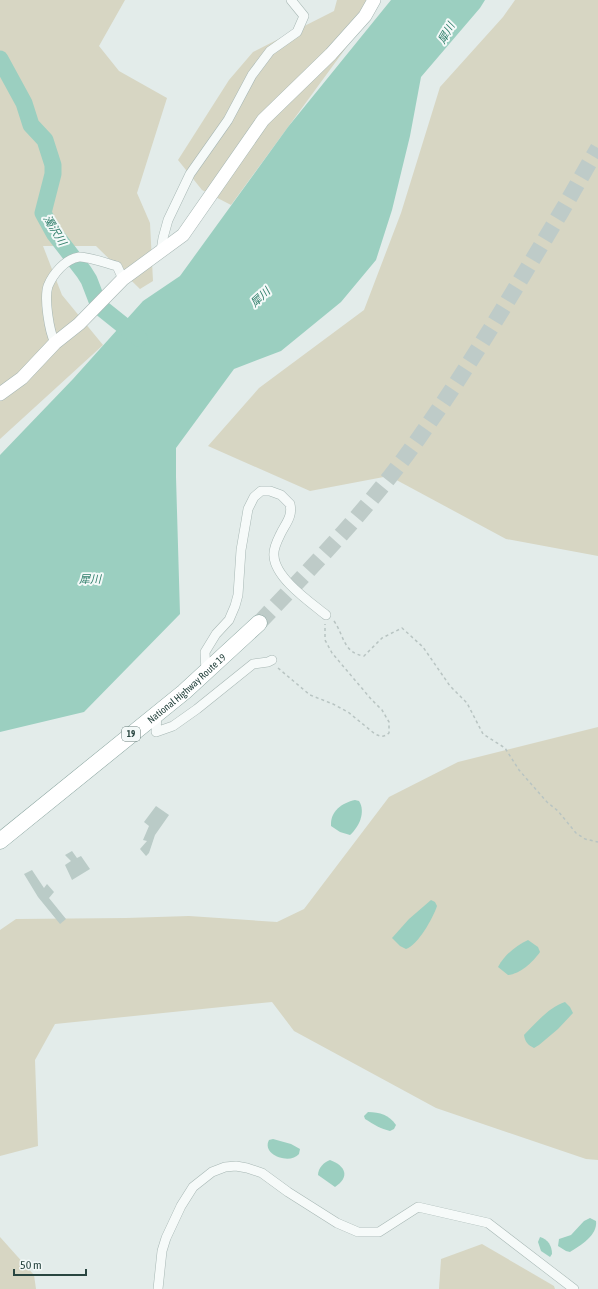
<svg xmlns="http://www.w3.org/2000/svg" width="598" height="1289" font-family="'Asap Condensed','Noto Sans JP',sans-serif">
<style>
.green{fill:#d7d6c3}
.water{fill:#9bcfc0}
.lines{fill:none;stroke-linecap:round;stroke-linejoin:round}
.river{stroke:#9bcfc0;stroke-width:17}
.building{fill:#bacbc7}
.highway-tunnel{stroke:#becbc8;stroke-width:16;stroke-dasharray:16 8;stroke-linecap:butt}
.street-casing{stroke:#a7b7b4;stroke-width:10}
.secondary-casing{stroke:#a7b7b4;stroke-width:14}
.highway-casing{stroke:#89a49f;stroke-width:17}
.path{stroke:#b8c4c2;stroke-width:1.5;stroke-dasharray:3 3;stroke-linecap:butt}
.street{stroke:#f6faf9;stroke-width:9}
.secondary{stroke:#fff;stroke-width:13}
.highway{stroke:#fff;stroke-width:16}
.labels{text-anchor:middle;stroke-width:4;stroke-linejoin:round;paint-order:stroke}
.shield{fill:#f3f9f8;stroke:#667c78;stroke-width:1}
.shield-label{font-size:9px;font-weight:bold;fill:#294641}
.street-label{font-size:10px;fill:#294641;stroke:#f3f9f8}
.water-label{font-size:11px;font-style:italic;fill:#2f7e6a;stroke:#f3f9f8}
</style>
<rect width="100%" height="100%" fill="#e3ecea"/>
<g class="green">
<polygon points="0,0 125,0 99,46 119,71 167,98 137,193 150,223 153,281 140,289 96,246 43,246 62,295 103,345 0,439"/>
<polygon points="337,0 381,0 231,205 202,190 178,160 229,80 253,52 334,11"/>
<polygon points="515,0 598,0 598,556 506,539 389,476 310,491 208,446 259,388 364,310 401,213 440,87 503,17"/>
<polygon points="598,727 598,1160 586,1159 436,1108 294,1031 272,1002 55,1024 35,1060 38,1146 0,1156 0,930 16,919 126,918 189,916 277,922 304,909 389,797 458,762"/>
<polygon points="0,1237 34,1275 36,1289 0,1289"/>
<polygon points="482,1244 554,1286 555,1289 439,1289 441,1259"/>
</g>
<g class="water">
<polygon points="391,0 485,0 480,8 421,77 410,136 392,210 376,260 341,302 281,351 234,369 176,448 176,477 180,614 84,712 0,732 0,455 73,379 143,301 180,276 288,127"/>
<path d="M355 800 359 801C366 812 359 827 350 835L340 832 331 826C330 811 342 803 355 800Z"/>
<path d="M431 900 435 902 437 906C433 918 418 945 406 949L400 946 392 938 409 919Z"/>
<path d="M528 940 538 947 540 952C533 962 520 974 508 975L498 967C505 954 516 946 528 940Z"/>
<path d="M565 1002 570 1007 573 1013 558 1029 539 1045 534 1048C528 1045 525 1042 524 1035 536 1023 549 1007 565 1002Z"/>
<path d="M368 1112C380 1112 389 1115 396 1125L394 1129 390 1131C381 1129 373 1124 365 1119L364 1116Z"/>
<path d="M273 1139 291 1144 300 1149 299 1154C290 1165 261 1155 269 1140Z"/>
<path d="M330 1160C346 1166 350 1177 335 1187L318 1175C318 1168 324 1162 330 1160Z"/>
<path d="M590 1218 596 1221C598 1235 580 1246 570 1252L566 1251 558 1246 559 1239 571 1235 584 1221Z"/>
<path d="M540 1237C548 1239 552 1246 552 1254L550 1257 541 1251 538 1242Z"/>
</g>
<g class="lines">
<polyline class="river" points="0,59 24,103 31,125 45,140 53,165 53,174 43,213 54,233 84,272 89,280 99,306 139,338"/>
</g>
<g class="building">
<polygon points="156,806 169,815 155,835 149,853 146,856 140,849 147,841 143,840 149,826 144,822"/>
<polygon points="72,851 77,858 81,856 90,869 72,880 65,865 71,861 65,855"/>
<polygon points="32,870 44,888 47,884 54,892 49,898 66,919 60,924 38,897 24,874"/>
</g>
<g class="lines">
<path class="highway-tunnel" d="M259 623C313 566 367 510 413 446 467 371 513 292 560 214 573 192 585 170 598 148"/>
<defs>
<g id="street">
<polyline points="161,251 163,238 168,220 190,174 228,120 252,75 270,51 297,32 304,16 291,0"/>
<path d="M55 343C49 331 44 298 48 286 53 274 65 259 79 257 86 256 109 264 117 266L123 279"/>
<path d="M206 672 205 652 216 634 229 620 235 606 238 595 241 550 246 521 248 509 254 497 261 491H270L281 495 290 504C293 517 285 524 280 535 277 541 273 550 274 556 275 578 310 602 326 615"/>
<polyline points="157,714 156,732 173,726 197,709 253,664 268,662 272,660"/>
<polyline points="158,1289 162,1251 166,1238 181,1206 193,1187 212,1172 225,1167 236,1166 247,1168 262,1173 288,1192 337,1223 358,1232 379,1232 418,1207 488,1223 574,1289"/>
</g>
<polyline id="secondary" points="0,394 22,378 55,343 79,324 123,279 183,235 263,120 331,54 365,16 374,0"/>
<g id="highway">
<path id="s1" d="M0 841 184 692 259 623"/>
</g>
</defs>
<use href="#street" class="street-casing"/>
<use href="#secondary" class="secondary-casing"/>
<use href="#highway" class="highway-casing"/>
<g class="path">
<path d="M334 621C344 635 343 653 364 656L382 638 402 628 423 647 450 686 467 703 483 734 505 748 519 770 547 802 558 811 576 833 585 839 598 842"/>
<path d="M278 668 310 695 333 704 348 712 375 734C381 737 384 737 389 733V722L382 710 371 699 332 653 325 640V624"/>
</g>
<use href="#street" class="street"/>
<use href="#secondary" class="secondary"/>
<use href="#highway" class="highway"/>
</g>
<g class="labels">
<rect class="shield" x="122" y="727" width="18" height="14" rx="3"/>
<g class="shield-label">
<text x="131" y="737">19</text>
</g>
<g class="street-label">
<text dy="4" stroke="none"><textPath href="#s1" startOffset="241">National Highway Route 19</textPath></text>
</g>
<g class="water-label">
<text transform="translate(446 33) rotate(-60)" y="4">犀川</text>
<text transform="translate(55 230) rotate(59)" y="4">濁沢川</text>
<text transform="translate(260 297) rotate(-43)" y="4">犀川</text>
<text x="90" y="583">犀川</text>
</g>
</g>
<path d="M14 1269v6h72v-6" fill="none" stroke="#294641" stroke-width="2"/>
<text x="20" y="1269" font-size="12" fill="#294641" stroke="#f3f9f8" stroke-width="3" paint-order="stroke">50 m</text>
</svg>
